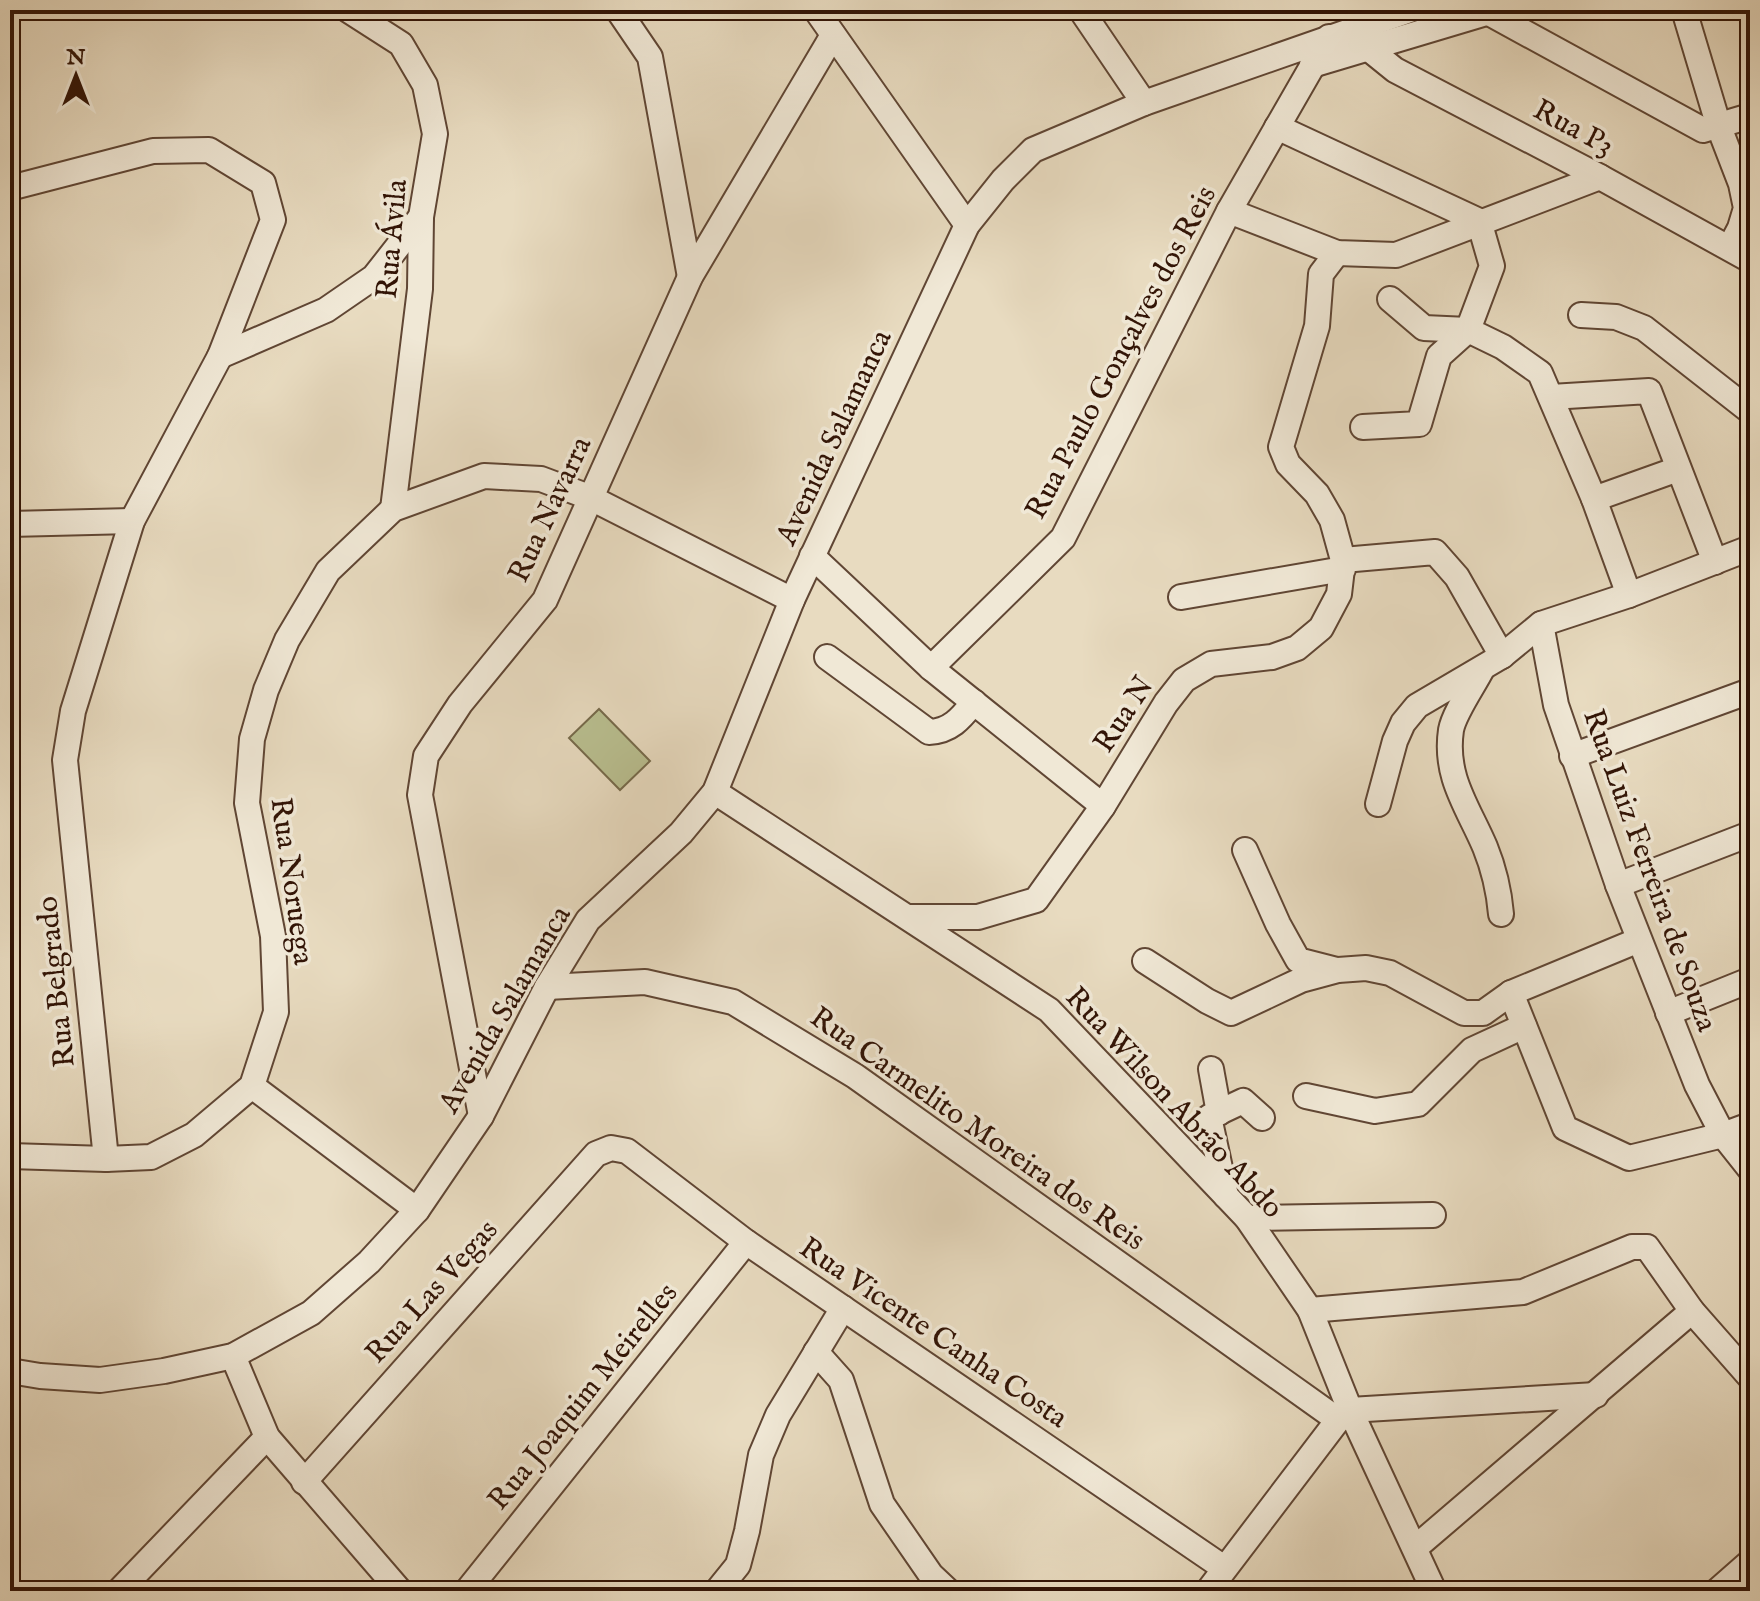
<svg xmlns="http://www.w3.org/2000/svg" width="1760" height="1601" font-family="'IM FELL English',serif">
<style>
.green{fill:#b9bf90;stroke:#766a4b;stroke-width:2}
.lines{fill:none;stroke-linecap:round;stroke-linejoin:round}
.minor-casing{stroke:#604634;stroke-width:28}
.minor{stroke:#f0e8d6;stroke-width:24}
.labels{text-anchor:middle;stroke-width:7;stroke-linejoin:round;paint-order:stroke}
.street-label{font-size:30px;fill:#321406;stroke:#f0e8d6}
</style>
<rect width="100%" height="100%" fill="#e8dbc0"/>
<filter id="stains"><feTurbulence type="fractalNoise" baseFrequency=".0025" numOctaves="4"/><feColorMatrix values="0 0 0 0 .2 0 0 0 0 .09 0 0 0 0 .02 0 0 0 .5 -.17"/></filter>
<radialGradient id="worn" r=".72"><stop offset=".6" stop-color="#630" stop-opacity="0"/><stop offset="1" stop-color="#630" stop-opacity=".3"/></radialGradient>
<polygon class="green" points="599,709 650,761 620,790 569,738"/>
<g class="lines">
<defs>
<g id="minor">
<polyline points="348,10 401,44 425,85 435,134 421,217 420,289 393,509"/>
<polyline points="618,10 650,57 690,277"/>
<polyline points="816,10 967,225"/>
<polyline points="1081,10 1144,103"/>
<polyline points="1684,10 1719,127 1741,184 1746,208 1740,228 1730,247"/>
<polyline points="1489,13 1703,130 1750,116"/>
<polyline points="1369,49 1395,70 1600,177 1750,260"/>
<polyline points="1312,65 1496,10"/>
<polyline points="1277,127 1479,221"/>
<polyline points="10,188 153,151 209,150 263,183 273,220 220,356 132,521 73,711 65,760 106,1159"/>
<polyline points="1229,211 1337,253 1396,255 1600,177"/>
<polyline points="1479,221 1492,266 1468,330 1503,347 1540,373 1594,499 1629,595"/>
<polyline points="1581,315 1616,317 1644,328 1750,411"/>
<polyline points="220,356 326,310 374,277 421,217"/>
<polyline points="1551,397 1649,391 1715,562"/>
<polyline points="1363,427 1419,424 1439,356 1468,330 1424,328 1390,299"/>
<polyline points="1594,499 1678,469"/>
<polyline points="10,524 132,521"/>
<polyline points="812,556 931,668 1103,806"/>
<polyline points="1343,560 1435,552 1457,577 1502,656"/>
<polyline points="1181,597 1343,569"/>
<polyline points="1541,624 1556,705 1618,885 1697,1085 1723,1135 1750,1169"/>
<path d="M827 657 929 732C951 731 961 718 974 702"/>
<polyline points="931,668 1063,538 1229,211 1329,37"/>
<path d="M1482 669C1474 685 1454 713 1451 730 1444 777 1468 807 1485 847 1494 869 1499 891 1501 914"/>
<polyline points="1572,756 1750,691"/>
<polyline points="715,792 1049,1010 1247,1218 1310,1310 1350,1410 1434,1591"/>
<polyline points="1378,804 1395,741 1403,723 1417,706 1502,656 1541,624 1629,595 1750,548"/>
<polyline points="1245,850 1278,924 1298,960 1337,970"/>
<polyline points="1618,885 1750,834"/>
<polyline points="908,917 978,917 1036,900 1103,806 1166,703 1184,680 1211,664 1272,657 1297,648 1321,628 1339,594 1343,560 1332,520 1317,494 1288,464 1281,447 1317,326 1321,274 1337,253"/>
<polyline points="1145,961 1207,1001 1231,1013 1301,980 1338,970 1366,968 1390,973 1464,1013 1483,1013 1511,993 1639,940"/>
<polyline points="547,987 645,982 733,1002 855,1076 1338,1420"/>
<polyline points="1511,993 1565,1128 1629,1158 1723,1135 1750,1125"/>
<polyline points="1668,1013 1750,980"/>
<polyline points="1211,1069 1219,1113"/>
<polyline points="252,1086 417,1210"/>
<polyline points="1306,1096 1375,1111 1418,1104 1472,1050 1524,1026"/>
<polyline points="481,1116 420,795 426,756 460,704 545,600 690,277 833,35"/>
<polyline points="10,1156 106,1159 151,1157 194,1135 252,1086 276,1012 273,936 247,803 252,739 266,690 287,640 328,571 393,509 484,476 541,479 589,497 792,600"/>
<polyline points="1226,1196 1209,1117 1243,1101 1262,1118"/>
<polyline points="1247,1218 1433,1215"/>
<polyline points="1310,1310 1523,1292 1632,1247 1647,1247 1692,1311 1750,1377"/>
<polyline points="816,1352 841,1380 882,1504 931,1575 948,1591"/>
<polyline points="233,1356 267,1437 400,1591"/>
<polyline points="10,1371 40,1376 100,1380 164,1371 233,1356 311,1313 369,1262 417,1210 481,1116 547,987 588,920 681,833 715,792 792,600 967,225 1003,180 1033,150 1144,103 1410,10"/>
<polyline points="304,1482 596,1154 611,1148 627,1151 746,1242 1224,1568"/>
<polyline points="1415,1548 1692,1311"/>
<polyline points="119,1591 267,1437"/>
<polyline points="467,1591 746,1242"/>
<polyline points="717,1591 738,1565 747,1531 761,1455 778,1415 843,1308"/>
<polyline points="1208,1591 1338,1420 1350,1410 1596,1395"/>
<polyline points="1717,1591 1750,1562"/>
</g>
</defs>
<use href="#minor" class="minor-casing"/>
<use href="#minor" class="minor"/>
</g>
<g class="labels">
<g class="street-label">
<text transform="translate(1574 127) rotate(28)" y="10">Rua P3</text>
<text transform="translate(391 239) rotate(-85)" y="10">Rua Ávila</text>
<text transform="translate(1120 352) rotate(-62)" y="10">Rua Paulo Gonçalves dos Reis</text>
<text transform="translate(833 437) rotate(-65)" y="10">Avenida Salamanca</text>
<text transform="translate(549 509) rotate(-65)" y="10">Rua Navarra</text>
<text transform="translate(1123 714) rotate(-57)" y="10">Rua N</text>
<text transform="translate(1651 870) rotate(70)" y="10">Rua Luiz Ferreira de Souza</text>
<text transform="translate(293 881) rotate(82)" y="10">Rua Noruega</text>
<text transform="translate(55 982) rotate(-96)" y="10">Rua Belgrado</text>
<text transform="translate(504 1009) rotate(-60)" y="10">Avenida Salamanca</text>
<text transform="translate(1175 1102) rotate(47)" y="10">Rua Wilson Abrão Abdo</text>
<text transform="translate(978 1128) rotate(35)" y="10">Rua Carmelito Moreira dos Reis</text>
<text transform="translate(431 1291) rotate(-48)" y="10">Rua Las Vegas</text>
<text transform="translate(934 1332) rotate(34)" y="10">Rua Vicente Canha Costa</text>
<text transform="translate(582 1396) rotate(-51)" y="10">Rua Joaquim Meirelles</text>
</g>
</g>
<rect width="1760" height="1601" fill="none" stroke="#e8dbc0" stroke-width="40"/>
<rect x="12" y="12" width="1736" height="1577" fill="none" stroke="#321406" stroke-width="4"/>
<rect x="20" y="20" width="1720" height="1561" fill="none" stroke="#321406" stroke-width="2"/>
<g transform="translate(76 76)" stroke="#f0e8d6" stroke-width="6" paint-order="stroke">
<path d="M0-6L14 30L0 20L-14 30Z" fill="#321406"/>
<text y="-12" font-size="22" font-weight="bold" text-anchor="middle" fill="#321406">N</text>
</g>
<rect width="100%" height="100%" filter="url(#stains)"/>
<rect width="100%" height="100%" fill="url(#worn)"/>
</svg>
